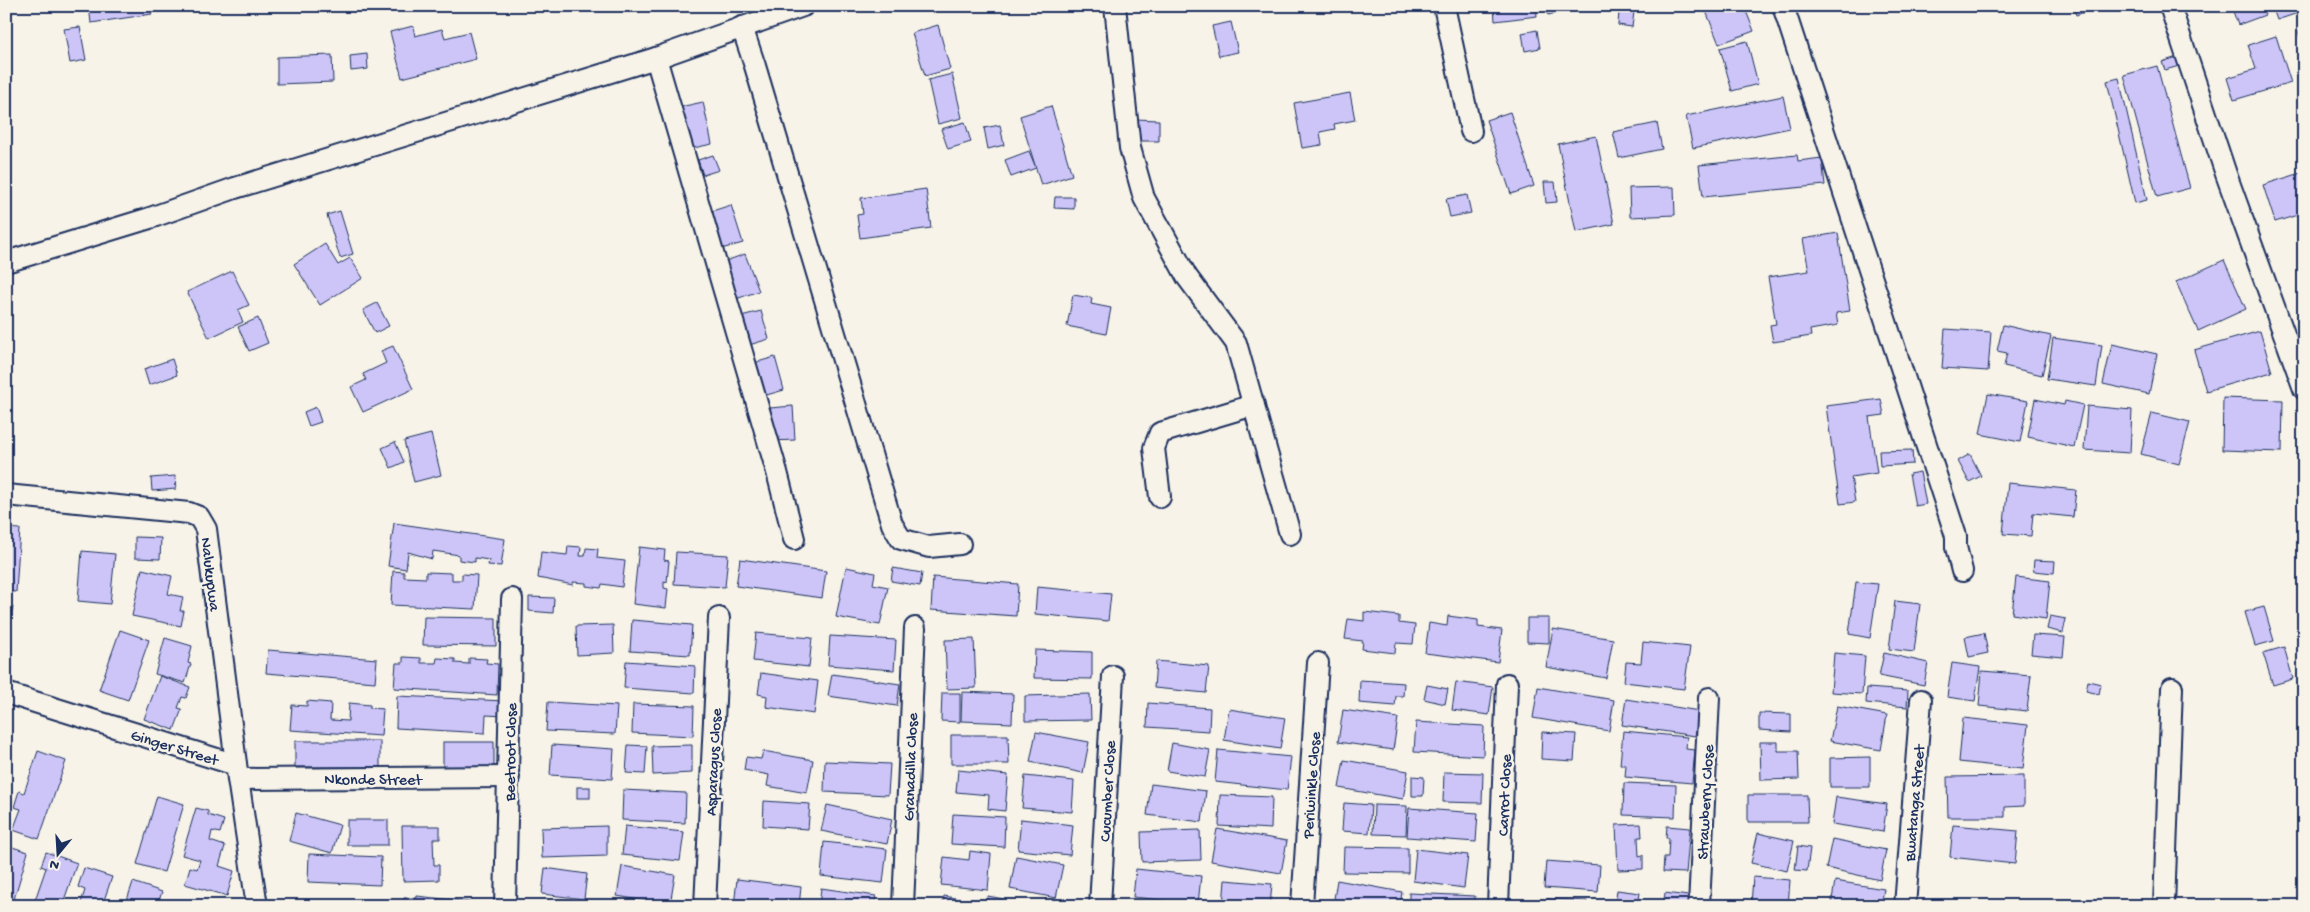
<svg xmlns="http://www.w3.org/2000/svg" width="2310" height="912" font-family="'Gochi Hand',sans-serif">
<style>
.building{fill:#cdc5f8;stroke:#1b2f5e}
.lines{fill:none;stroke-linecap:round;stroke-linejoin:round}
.street-casing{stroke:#1b2f5e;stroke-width:24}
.street{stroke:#f7f3e8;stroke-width:20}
.labels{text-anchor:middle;stroke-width:5;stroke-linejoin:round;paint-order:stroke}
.street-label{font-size:16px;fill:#1b2f5e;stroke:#f7f3e8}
</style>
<rect width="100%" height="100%" fill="#f7f3e8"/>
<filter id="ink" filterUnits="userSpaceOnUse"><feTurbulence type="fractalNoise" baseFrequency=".02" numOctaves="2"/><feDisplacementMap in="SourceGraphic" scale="10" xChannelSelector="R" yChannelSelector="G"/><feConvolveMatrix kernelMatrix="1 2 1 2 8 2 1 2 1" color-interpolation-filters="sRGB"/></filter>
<g filter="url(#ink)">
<g class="building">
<polygon points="89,6 151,6 152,14 91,23"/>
<polygon points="1494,6 1536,6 1537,16 1495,21"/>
<polygon points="1546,6 1586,6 1548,15"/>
<polygon points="1704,6 1744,6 1754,31 1719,44"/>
<polygon points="2073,6 2090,6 2091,10 2076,15"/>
<polygon points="2231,6 2262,6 2265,15 2238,25"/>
<polygon points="2272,6 2304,6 2304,11 2277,20"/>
<polygon points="1619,11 1634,12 1632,27 1618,25"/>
<polygon points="1231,22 1238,52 1219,56 1212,26"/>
<polygon points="938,25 950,69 925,76 912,33"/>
<polygon points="413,26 415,36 442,29 445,38 469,32 476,59 402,78 390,32"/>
<polygon points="80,27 86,60 70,63 64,29"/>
<polygon points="1537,30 1540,48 1525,51 1522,33"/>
<polygon points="2304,30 2304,49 2298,32"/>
<polygon points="2276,36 2291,83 2234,100 2227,78 2256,69 2248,45"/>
<polygon points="1747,41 1758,84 1732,91 1720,48"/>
<polygon points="367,54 368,69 351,71 350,56"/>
<polygon points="332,55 333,82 277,84 277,57"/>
<polygon points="2180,56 2183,65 2165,70 2162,62"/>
<polygon points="2157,66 2190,188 2157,197 2124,75"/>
<polygon points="952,74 962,118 938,124 928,80"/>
<polygon points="2119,78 2147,200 2135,203 2107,81"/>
<polygon points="1350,93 1355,120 1334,124 1335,129 1320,132 1322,145 1302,148 1294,103"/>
<polygon points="1783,96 1790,128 1693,148 1686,116"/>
<polygon points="703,102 712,144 689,149 680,107"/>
<polygon points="1051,106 1072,175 1041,185 1020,116"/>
<polygon points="1510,112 1534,186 1511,194 1486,120"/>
<polygon points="1135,119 1159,120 1159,141 1135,141"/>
<polygon points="965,122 971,142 948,149 941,129"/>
<polygon points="1657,123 1662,149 1619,158 1613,132"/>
<polygon points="1000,125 1004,145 988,149 984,128"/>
<polygon points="1596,136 1614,224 1576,232 1558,144"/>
<polygon points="1029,151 1036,168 1011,177 1005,160"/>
<polygon points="713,155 719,170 703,175 698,160"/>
<polygon points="1797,155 1798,161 1822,158 1825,185 1703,197 1699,165"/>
<polygon points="2304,172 2304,213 2275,222 2263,185"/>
<polygon points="1544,182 1555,182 1557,202 1546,203"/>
<polygon points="1674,187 1675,215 1630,217 1629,188"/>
<polygon points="926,189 931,228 860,238 857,215 863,214 861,198"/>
<polygon points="1467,195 1471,213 1450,217 1446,199"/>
<polygon points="1055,197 1074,197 1074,209 1054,208"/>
<polygon points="731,205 743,243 721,249 709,212"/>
<polygon points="340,211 353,254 340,258 327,215"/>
<polygon points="1838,233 1850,311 1836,313 1838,325 1810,330 1811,336 1773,342 1770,325 1776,324 1768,277 1809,271 1803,239"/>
<polygon points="325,244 338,265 350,258 363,278 320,305 294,264"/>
<polygon points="745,254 759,291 736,299 723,262"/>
<polygon points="2224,260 2246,309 2198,331 2176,282"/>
<polygon points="232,271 249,305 238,310 243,322 209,338 187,292"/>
<polygon points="1073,295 1092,298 1091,304 1111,308 1106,334 1067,326"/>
<polygon points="377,303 389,326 375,333 363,310"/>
<polygon points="761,311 769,339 749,345 741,316"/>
<polygon points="258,318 268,343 249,351 238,327"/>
<polygon points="2003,325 2051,336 2042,375 2004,366 2007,353 1997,351"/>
<polygon points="1945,329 1991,332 1988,371 1942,368"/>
<polygon points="2260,331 2272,372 2206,391 2194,350"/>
<polygon points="2053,338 2102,345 2096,386 2047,379"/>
<polygon points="2112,344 2157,354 2149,394 2103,384"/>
<polygon points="393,346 413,389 363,412 351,387 366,380 363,374 386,363 381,351"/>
<polygon points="775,357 784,390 763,396 754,363"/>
<polygon points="172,359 177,375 149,385 144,369"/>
<polygon points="1988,394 2028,401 2020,442 1980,434"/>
<polygon points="2223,398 2283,400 2282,452 2222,450"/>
<polygon points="1881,399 1884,415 1869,417 1877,473 1851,477 1855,502 1840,504 1826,406"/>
<polygon points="2035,399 2064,405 2065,401 2083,405 2074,447 2028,437"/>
<polygon points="793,406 795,440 772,441 770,408"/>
<polygon points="2087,406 2132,410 2130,453 2084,450"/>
<polygon points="316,407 321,422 309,426 304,412"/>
<polygon points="2152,413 2190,422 2179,464 2141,454"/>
<polygon points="431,434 441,475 414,482 404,441"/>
<polygon points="395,442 404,462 391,468 382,448"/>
<polygon points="1912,450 1913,464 1880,466 1879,451"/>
<polygon points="1970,454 1981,476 1969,482 1958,461"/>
<polygon points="1920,472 1926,504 1915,506 1909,474"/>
<polygon points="175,476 176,489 152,491 151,478"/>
<polygon points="2008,483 2076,490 2073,517 2033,513 2031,536 2003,534"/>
<polygon points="394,523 505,539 501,566 488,565 489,560 475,558 475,562 459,560 459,555 433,551 432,559 408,552 406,569 388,566"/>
<polygon points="6,528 20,529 16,592 6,591"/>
<polygon points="135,537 161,538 160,559 135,558"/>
<polygon points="568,546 581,547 580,556 585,556 586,548 598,549 597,558 625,561 622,587 602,584 601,588 586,586 586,583 573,582 573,585 538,578 541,552 567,555"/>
<polygon points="639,547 665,550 664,560 669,561 667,582 664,581 664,588 668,589 666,608 633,604"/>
<polygon points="82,551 115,554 110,604 78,601"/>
<polygon points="676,552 728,555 725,587 674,584"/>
<polygon points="740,559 826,571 822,598 736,586"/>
<polygon points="2034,560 2055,561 2054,573 2033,571"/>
<polygon points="846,567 875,573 873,584 888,587 880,625 836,617"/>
<polygon points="893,568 922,573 920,586 891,581"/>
<polygon points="142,569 172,576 168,594 183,597 180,611 184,611 181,626 132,616"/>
<polygon points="393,571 404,572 404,577 426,578 426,572 452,573 452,580 462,580 462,574 477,575 475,609 391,605"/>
<polygon points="933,577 1018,584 1016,616 931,610"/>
<polygon points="2016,577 2050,581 2046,619 2012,614"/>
<polygon points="1856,582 1878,584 1870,638 1849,634"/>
<polygon points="1037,587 1111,594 1108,621 1035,614"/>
<polygon points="529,597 554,598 553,613 529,611"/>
<polygon points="1895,601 1920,604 1914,652 1889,649"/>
<polygon points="6,605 13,607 8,623 12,624 6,642"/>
<polygon points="2264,607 2274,641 2255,646 2245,612"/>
<polygon points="1364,612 1399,616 1399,623 1415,625 1413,644 1396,643 1395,653 1362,649 1363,641 1345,639 1348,619 1364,621"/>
<polygon points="1448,616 1478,620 1478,627 1502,630 1498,662 1425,653 1429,623 1447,626"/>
<polygon points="2050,616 2066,619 2063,633 2047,629"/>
<polygon points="424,617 496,618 496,646 423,645"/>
<polygon points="1527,618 1549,618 1549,643 1527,642"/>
<polygon points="632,620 692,625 690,655 630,651"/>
<polygon points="613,625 614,653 577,655 576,626"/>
<polygon points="1553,629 1613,639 1606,678 1546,667"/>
<polygon points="120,630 149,640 128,700 99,690"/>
<polygon points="756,633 812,638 809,667 753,661"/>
<polygon points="1984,633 1988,653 1969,657 1965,637"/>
<polygon points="2033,635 2065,637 2063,657 2031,654"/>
<polygon points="830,636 896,640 894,670 828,665"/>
<polygon points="165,638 192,646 188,663 191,664 185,683 155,674"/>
<polygon points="974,639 976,688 947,689 945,640"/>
<polygon points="1643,642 1690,647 1684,689 1624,682 1626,662 1641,663"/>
<polygon points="2284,647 2293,679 2273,685 2263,653"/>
<polygon points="268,650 377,659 375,682 266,673"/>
<polygon points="1035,650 1092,652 1092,679 1034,678"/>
<polygon points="1834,653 1865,656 1862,694 1831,692"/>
<polygon points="1884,653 1928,663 1924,685 1879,676"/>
<polygon points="403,657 421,658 421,663 436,663 437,658 455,659 455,663 469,664 469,658 487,659 486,663 498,664 497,695 394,688 396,663 403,663"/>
<polygon points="626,661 695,666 694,693 624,688"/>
<polygon points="1156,661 1209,666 1206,693 1154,688"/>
<polygon points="1952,663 1980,667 1975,701 1947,697"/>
<polygon points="1982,671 2031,675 2027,711 1979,706"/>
<polygon points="761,673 818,681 814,714 766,707 767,696 758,694"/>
<polygon points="832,674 900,684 897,706 828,696"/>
<polygon points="160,676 190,687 186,698 182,697 178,708 182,709 174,730 144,719"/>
<polygon points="1360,680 1404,683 1403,696 1396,696 1395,706 1359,703"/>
<polygon points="2088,681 2101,684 2099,694 2086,691"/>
<polygon points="1456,682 1493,687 1489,715 1452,710"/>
<polygon points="1427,685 1448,689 1445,704 1424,699"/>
<polygon points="1538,687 1614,700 1609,731 1533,718"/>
<polygon points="1867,688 1908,691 1907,707 1866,703"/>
<polygon points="962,692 1013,694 1012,723 961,721"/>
<polygon points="942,693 960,693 960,722 941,721"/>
<polygon points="1090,694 1091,720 1025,721 1025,696"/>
<polygon points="397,696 505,701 505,716 486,715 485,733 396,728"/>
<polygon points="1626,699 1699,711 1695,736 1622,725"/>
<polygon points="307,701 331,703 330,720 348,721 349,703 370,705 370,708 383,709 381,736 290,730 292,705 307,706"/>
<polygon points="548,702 617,706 615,734 546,731"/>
<polygon points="1148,703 1210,708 1209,731 1147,727"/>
<polygon points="633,704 694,706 693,736 632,733"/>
<polygon points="1837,706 1887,715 1881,750 1830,741"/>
<polygon points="1229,709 1285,718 1280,749 1224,740"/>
<polygon points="1343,710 1398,718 1393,750 1338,742"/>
<polygon points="1759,713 1791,714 1791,732 1759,730"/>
<polygon points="1963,718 2028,725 2023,769 1959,762"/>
<polygon points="1416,722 1484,726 1483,756 1414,752"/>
<polygon points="1623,731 1687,737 1686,749 1695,750 1692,783 1625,777 1626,765 1620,765"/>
<polygon points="1036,732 1089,742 1083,773 1030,762"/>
<polygon points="1542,732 1576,734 1574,761 1541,759"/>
<polygon points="951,735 1008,735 1009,764 951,764"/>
<rect x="295" y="741" width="85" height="26"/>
<rect x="443" y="742" width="51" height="31"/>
<polygon points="1760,742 1778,742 1778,751 1798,751 1799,779 1761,780"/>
<polygon points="1172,743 1210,750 1205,777 1167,771"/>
<polygon points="552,745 614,749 612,779 550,775"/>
<polygon points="628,745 647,746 645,774 626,773"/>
<polygon points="692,745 692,773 653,775 652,746"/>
<polygon points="1218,750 1291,757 1287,790 1215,782"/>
<polygon points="38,751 66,761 39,839 13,830 21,809 14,807 19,791 24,793"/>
<polygon points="763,751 813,760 807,793 767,786 769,775 744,770 746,757 761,759"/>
<polygon points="1870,757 1870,787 1830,787 1830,758"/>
<polygon points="1344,760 1408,771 1403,799 1339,788"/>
<polygon points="825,761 890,764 888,795 824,792"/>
<polygon points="958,770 1008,775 1005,811 988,809 989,795 956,792"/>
<polygon points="1444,772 1483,773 1482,803 1443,802"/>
<polygon points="1025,776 1074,781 1072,812 1022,808"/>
<polygon points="1412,776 1424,777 1423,796 1412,796"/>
<polygon points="2024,776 2024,806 2005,807 2005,817 1948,817 1947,777"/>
<polygon points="1624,783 1676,785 1675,817 1623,815"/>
<polygon points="1151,784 1206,791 1202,822 1147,815"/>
<rect x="577" y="787" width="13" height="11"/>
<polygon points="623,790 686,793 685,823 622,820"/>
<polygon points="1220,795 1272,797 1271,829 1219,826"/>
<polygon points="1748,795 1807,795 1808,822 1748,822"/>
<polygon points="157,796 184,804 164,872 137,864"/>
<polygon points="1836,797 1887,804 1883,832 1832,824"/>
<polygon points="764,801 810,804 808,829 763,826"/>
<polygon points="1344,803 1371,805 1369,833 1342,831"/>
<polygon points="827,805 892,819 887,844 821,831"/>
<polygon points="1374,805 1407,806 1406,835 1373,834"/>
<polygon points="196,808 208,811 208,815 224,820 220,833 212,831 210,841 225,846 219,866 234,871 227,896 185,884 190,867 197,869 200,860 182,855"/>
<polygon points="1409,808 1478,813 1476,842 1407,837"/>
<polygon points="296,813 340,825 332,853 289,841"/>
<polygon points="953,814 1005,817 1004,847 951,844"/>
<polygon points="1021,819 1073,825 1070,855 1018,850"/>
<rect x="347" y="820" width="41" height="25"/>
<polygon points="1641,824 1642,837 1638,837 1639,856 1643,855 1643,869 1618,870 1616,825"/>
<polygon points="1953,825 2018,831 2015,864 1950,857"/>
<polygon points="402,826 440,826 440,839 433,839 434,865 439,865 439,880 403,881"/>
<polygon points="607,826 607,856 542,858 541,828"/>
<polygon points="625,826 684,832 680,861 622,855"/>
<polygon points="1667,826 1690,828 1686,873 1663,872 1664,857 1668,857 1669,838 1666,838"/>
<polygon points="1217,829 1287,841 1281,873 1211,861"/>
<polygon points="1200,830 1201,860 1142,862 1141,832"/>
<polygon points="1758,833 1794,841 1787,871 1751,863"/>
<polygon points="1832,839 1886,850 1880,880 1826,868"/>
<polygon points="824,842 887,849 883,883 821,876"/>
<polygon points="6,845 28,852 12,906 6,906"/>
<polygon points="1798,846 1810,848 1807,871 1795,870"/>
<polygon points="1344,847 1408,848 1408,873 1343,872"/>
<polygon points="1416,849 1468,855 1464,888 1413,881"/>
<polygon points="970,851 991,854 988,890 941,885 944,857 969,860"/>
<polygon points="46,852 77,863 62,906 33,906 46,868 41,866"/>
<polygon points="309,854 381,857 380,885 308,882"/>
<polygon points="1016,856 1063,865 1056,898 1010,889"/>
<polygon points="1546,861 1600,865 1598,892 1544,888"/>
<polygon points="622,866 675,875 670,905 617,896"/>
<polygon points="84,868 112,877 102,906 80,906 85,890 78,887"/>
<polygon points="545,868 587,874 584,899 542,894"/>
<polygon points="1136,869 1201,876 1198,904 1133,897"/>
<polygon points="1753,877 1790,880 1788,906 1751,905"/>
<polygon points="737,879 801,887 799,906 734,906"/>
<polygon points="1225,880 1272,884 1270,906 1223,906"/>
<polygon points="1337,880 1402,892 1400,906 1345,906 1346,901 1334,899"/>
<polygon points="1835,881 1884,889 1881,906 1831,906"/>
<polygon points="133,882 162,892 157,906 125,906"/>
<polygon points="821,888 876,896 874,906 819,906"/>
<polygon points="1617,890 1640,893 1638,906 1615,906"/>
<polygon points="1409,893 1475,896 1475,906 1409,906"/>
<polygon points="1665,893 1688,896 1686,906 1663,906"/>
<polygon points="417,896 470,902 470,905 480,906 404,906 404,898 417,898"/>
<polygon points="944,896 986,904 988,896 1003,899 1002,906 942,906"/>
<polygon points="1547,899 1587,901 1587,906 1547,906"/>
</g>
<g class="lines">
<defs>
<g id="street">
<polyline points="1115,6 1130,148 1144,198 1187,277 1236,343 1290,534"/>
<polyline points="1444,6 1471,131"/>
<polyline points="1783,6 1956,536 1956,547 1962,571"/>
<polyline points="2170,6 2226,174 2304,389"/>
<polyline points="742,27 755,66 892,524 901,539 929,547 960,544"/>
<polyline points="656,58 777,472 794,539"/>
<polyline points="6,262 150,218 235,188 656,58 803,6"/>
<polyline points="6,495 189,513 199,517 206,529 238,779 257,906"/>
<polyline points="1160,497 1154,448 1160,433 1254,405"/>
<polyline points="6,693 236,765"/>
<polyline points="238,779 509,777"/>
<polyline points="505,906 512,599"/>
<polyline points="705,906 719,618"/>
<polyline points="903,906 915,628"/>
<polyline points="1100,906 1113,676"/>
<polyline points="1302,906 1318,663"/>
<polyline points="1498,906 1507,684"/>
<polyline points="1699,906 1709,698"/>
<polyline points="1905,906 1921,700"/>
<polyline points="2164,906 2172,688"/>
</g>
</defs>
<use href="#street" class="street-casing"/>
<use href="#street" class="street"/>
</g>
</g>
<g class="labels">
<g class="street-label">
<text transform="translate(212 574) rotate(83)" y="6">Nalukupwa</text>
<text transform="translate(175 746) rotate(17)" y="6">Ginger Street</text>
<text transform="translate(509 752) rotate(-89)" y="6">Beetroot Close</text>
<text transform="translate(712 762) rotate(-87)" y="6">Asparagus Close</text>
<text transform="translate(909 767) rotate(-88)" y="6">Granadilla Close</text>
<text x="373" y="784">Nkonde Street</text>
<text transform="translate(1310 785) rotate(-86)" y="6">Periwinkle Close</text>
<text transform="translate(1106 791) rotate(-87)" y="6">Cucumber Close</text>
<text transform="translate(1503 795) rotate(-88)" y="6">Carrot Close</text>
<text transform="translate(1704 802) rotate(-87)" y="6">Strawberry Close</text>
<text transform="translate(1913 803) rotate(-85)" y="6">Bwatanga Street</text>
</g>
</g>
<rect width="2310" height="912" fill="none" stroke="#f7f3e8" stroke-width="25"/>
<rect x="12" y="12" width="2285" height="887" fill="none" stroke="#1b2f5e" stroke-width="2" filter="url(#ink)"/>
<g transform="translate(58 854) rotate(198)" stroke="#f7f3e8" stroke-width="4" paint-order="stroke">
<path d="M0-4L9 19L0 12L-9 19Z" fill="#1b2f5e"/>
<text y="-8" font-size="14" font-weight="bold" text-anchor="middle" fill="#1b2f5e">N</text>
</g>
</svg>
